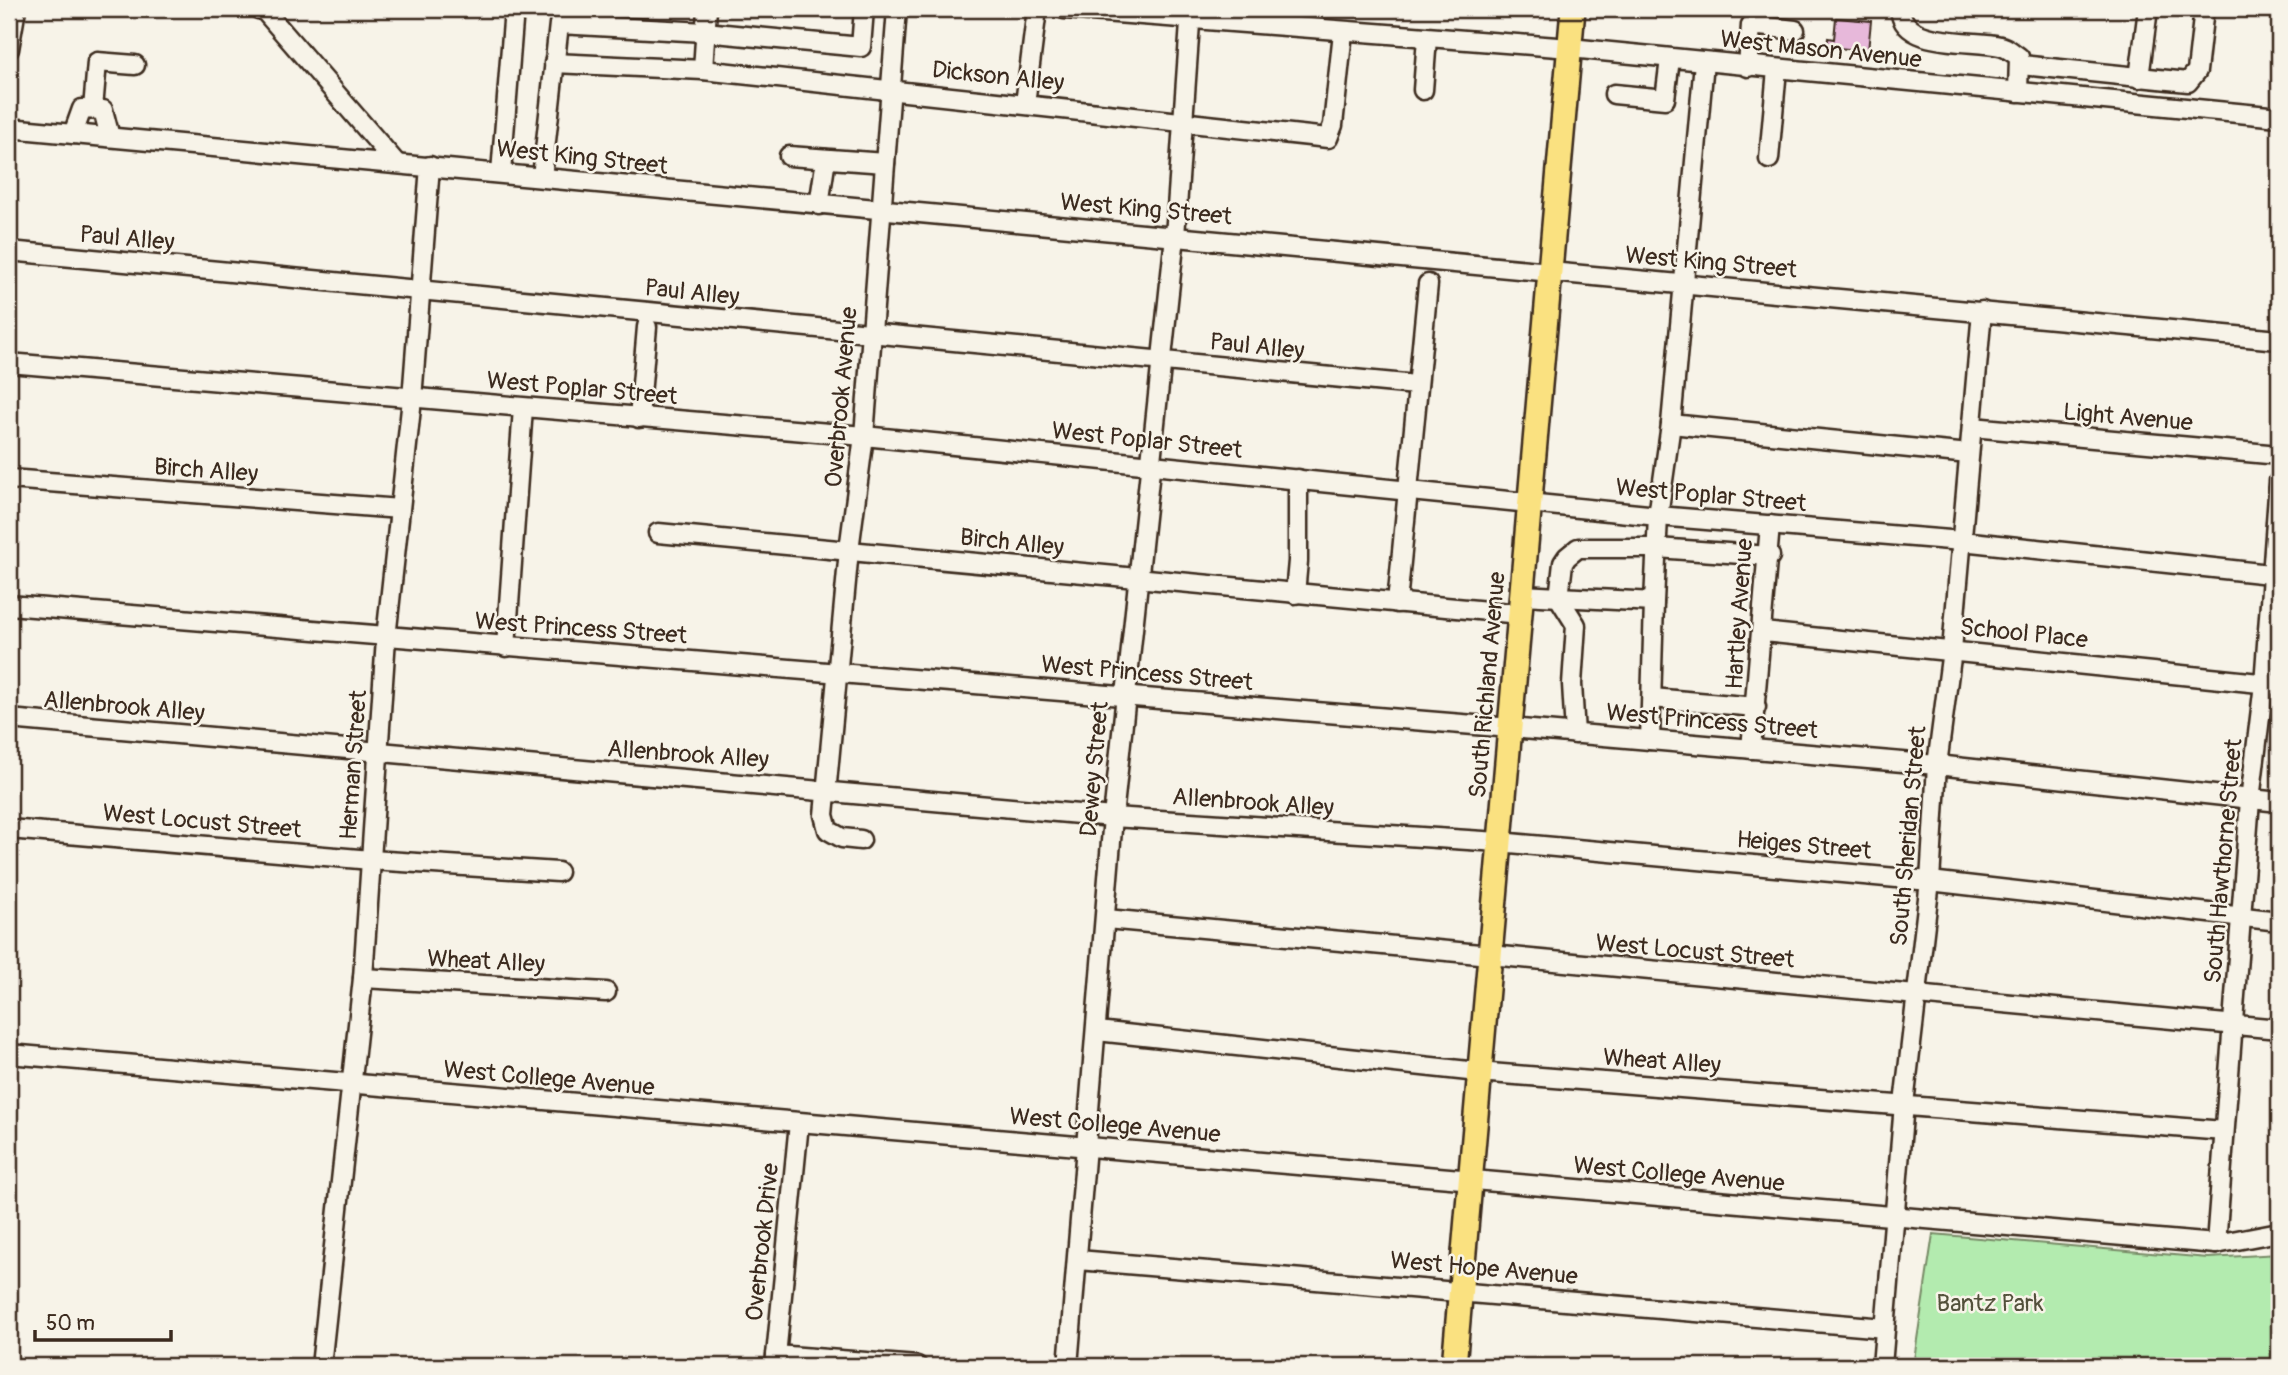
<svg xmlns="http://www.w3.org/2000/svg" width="2288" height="1375" font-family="Pangolin,sans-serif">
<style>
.green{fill:#b3ebaf;stroke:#778a66;stroke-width:2}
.building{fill:#e7b8da;stroke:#3b2a1e;stroke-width:2}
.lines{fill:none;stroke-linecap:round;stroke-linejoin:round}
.minor-casing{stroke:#3b2a1e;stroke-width:23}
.major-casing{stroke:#3b2a1e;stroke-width:28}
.minor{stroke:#f7f3e8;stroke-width:18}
.major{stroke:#fae180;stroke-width:23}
.labels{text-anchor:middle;stroke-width:5;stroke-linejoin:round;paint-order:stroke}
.street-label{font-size:24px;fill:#3b2a1e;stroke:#f7f3e8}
.park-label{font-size:24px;fill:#53513b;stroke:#f7f3e8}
</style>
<rect width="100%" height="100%" fill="#f7f3e8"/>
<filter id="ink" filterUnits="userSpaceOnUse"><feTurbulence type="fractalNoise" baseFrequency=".0143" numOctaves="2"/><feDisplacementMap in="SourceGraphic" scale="14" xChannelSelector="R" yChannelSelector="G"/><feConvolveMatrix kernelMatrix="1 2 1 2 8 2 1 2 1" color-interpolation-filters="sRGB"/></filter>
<g filter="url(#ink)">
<polygon class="green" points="1933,1234 2208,1258 2279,1254 2279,1366 1913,1366"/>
<g class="building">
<polygon points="645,9 686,9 685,12"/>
<polygon points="1836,18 1871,21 1868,51 1827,47 1828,38 1834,39"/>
</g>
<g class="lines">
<defs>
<g id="minor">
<polyline points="259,9 263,9 396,163"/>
<polyline points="1064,9 1570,48 2279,117"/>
<path d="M1900 9C1903 49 1972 39 2000 46 2007 47 2013 53 2019 57L2018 92"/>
<polyline points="9,49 16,9"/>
<polyline points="554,63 703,70 1328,138 1333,125 1343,32"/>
<polyline points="2021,65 2188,82 2197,71 2204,9"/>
<polyline points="1748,67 1751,25 1795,30"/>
<polyline points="703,70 707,9"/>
<polyline points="2139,78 2148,9"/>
<polyline points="1423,90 1427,38"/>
<polyline points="1614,94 1665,99 1670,59"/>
<polyline points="1025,104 1037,9"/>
<polyline points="93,109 97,62 135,65"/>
<polyline points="9,128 2279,340"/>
<polyline points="73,134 82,109 103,110 110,137"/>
<polyline points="789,156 885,163"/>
<polyline points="1769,159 1777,69"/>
<polyline points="501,173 514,9"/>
<polyline points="542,177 559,24 705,32 861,47 864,9"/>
<polyline points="819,205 826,159"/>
<polyline points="9,251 1416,385"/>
<polyline points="9,363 864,436 1658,516 1962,541 2279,575"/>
<polyline points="639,418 647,327"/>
<polyline points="1671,424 1969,454"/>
<polyline points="1972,427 2279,455"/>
<polyline points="9,479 400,509"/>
<polyline points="658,533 1520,614"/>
<polyline points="1295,594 1298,561 1298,479"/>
<polyline points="1522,595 1654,602 1658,516 1671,424 1704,62"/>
<polyline points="1397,603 1428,284"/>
<polyline points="9,605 1511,728 1937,765 2279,802"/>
<polyline points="1763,632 2279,685"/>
<polyline points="506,647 523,408"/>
<polyline points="1652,698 1756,707"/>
<polyline points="9,719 1113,817 1499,842 1930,881 2279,921"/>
<polyline points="1575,734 1572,684 1576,625 1559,598 1563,563 1567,557 1578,548 1657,548 1770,556"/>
<polyline points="1650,740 1654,602"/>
<polyline points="1751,749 1770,525"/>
<polyline points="9,829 371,860 558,872"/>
<polyline points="861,840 842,838 828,830 824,815 849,550 864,436 897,9"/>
<polyline points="1106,919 2279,1029"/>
<polyline points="363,978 606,992"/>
<polyline points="1097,1031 1478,1072 2224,1131"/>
<polyline points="9,1054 2216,1244 2279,1232"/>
<polyline points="2216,1244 2250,800 2264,684 2279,481"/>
<polyline points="1078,1260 1885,1328"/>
<polyline points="776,1355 917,1366"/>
<polyline points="321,1366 363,978 386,638 412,399 430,166"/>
<polyline points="775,1366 799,1123"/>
<polyline points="1068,1366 1113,817 1175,236 1191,9"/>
<polyline points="1882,1366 1904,1104 1930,881 1937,765 1952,650 1982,311"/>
</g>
<polyline id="major" points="1454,1366 1573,9"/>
</defs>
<use href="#minor" class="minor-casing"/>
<use href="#major" class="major-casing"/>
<use href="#minor" class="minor"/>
<use href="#major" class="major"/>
</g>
</g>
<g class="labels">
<g class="street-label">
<text transform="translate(1821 49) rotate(6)" y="8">West Mason Avenue</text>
<text transform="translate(998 76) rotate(6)" y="8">Dickson Alley</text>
<text transform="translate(582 157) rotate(6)" y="8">West King Street</text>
<text transform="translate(1146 209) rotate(5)" y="8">West King Street</text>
<text transform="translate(127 238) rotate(5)" y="8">Paul Alley</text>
<text transform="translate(1711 262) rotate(5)" y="8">West King Street</text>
<text transform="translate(692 292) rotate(6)" y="8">Paul Alley</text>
<text transform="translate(1257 346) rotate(6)" y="8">Paul Alley</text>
<text transform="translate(582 388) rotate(5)" y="8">West Poplar Street</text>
<text transform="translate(841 397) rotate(-85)" y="8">Overbrook Avenue</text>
<text transform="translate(2128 417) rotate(5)" y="8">Light Avenue</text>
<text transform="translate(1147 440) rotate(6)" y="8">West Poplar Street</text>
<text transform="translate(206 470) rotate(4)" y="8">Birch Alley</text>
<text transform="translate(1711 495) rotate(5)" y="8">West Poplar Street</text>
<text transform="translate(1012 542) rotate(6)" y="8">Birch Alley</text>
<text transform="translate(1739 614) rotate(-86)" y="8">Hartley Avenue</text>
<text transform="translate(581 628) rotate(4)" y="8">West Princess Street</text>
<text transform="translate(2024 633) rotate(6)" y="8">School Place</text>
<text transform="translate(1147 673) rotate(5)" y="8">West Princess Street</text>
<text transform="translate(1487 685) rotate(-85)" y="8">South Richland Avenue</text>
<text transform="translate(124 706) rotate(5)" y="8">Allenbrook Alley</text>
<text transform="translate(1712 721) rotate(5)" y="8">West Princess Street</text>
<text transform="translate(688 754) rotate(4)" y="8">Allenbrook Alley</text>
<text transform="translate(353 765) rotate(-86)" y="8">Herman Street</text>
<text transform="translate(1094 769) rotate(-85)" y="8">Dewey Street</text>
<text transform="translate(1253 802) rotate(4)" y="8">Allenbrook Alley</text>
<text transform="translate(202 821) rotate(5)" y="8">West Locust Street</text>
<text transform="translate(1908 836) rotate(-85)" y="8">South Sheridan Street</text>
<text transform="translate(1804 845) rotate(5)" y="8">Heiges Street</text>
<text transform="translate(2223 861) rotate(-85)" y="8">South Hawthorne Street</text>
<text transform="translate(1695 951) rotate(5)" y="8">West Locust Street</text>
<text transform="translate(486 961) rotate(3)" y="8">Wheat Alley</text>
<text transform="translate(1662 1061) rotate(4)" y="8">Wheat Alley</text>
<text transform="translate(549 1078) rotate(5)" y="8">West College Avenue</text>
<text transform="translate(1115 1125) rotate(5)" y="8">West College Avenue</text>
<text transform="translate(1679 1174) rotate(5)" y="8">West College Avenue</text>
<text transform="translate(762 1242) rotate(-84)" y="8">Overbrook Drive</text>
<text transform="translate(1484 1268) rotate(5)" y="8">West Hope Avenue</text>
</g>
<g class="park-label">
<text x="1990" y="1311">Bantz Park</text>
</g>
</g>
<rect width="2288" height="1375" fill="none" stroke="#f7f3e8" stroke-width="35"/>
<rect x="18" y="18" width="2253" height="1340" fill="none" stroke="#3b2a1e" stroke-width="2.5" filter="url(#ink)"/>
<path d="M35 1330v10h136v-10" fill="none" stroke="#3b2a1e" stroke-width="3.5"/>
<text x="46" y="1330" font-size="21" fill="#3b2a1e" stroke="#f7f3e8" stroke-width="5" paint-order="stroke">50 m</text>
</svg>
